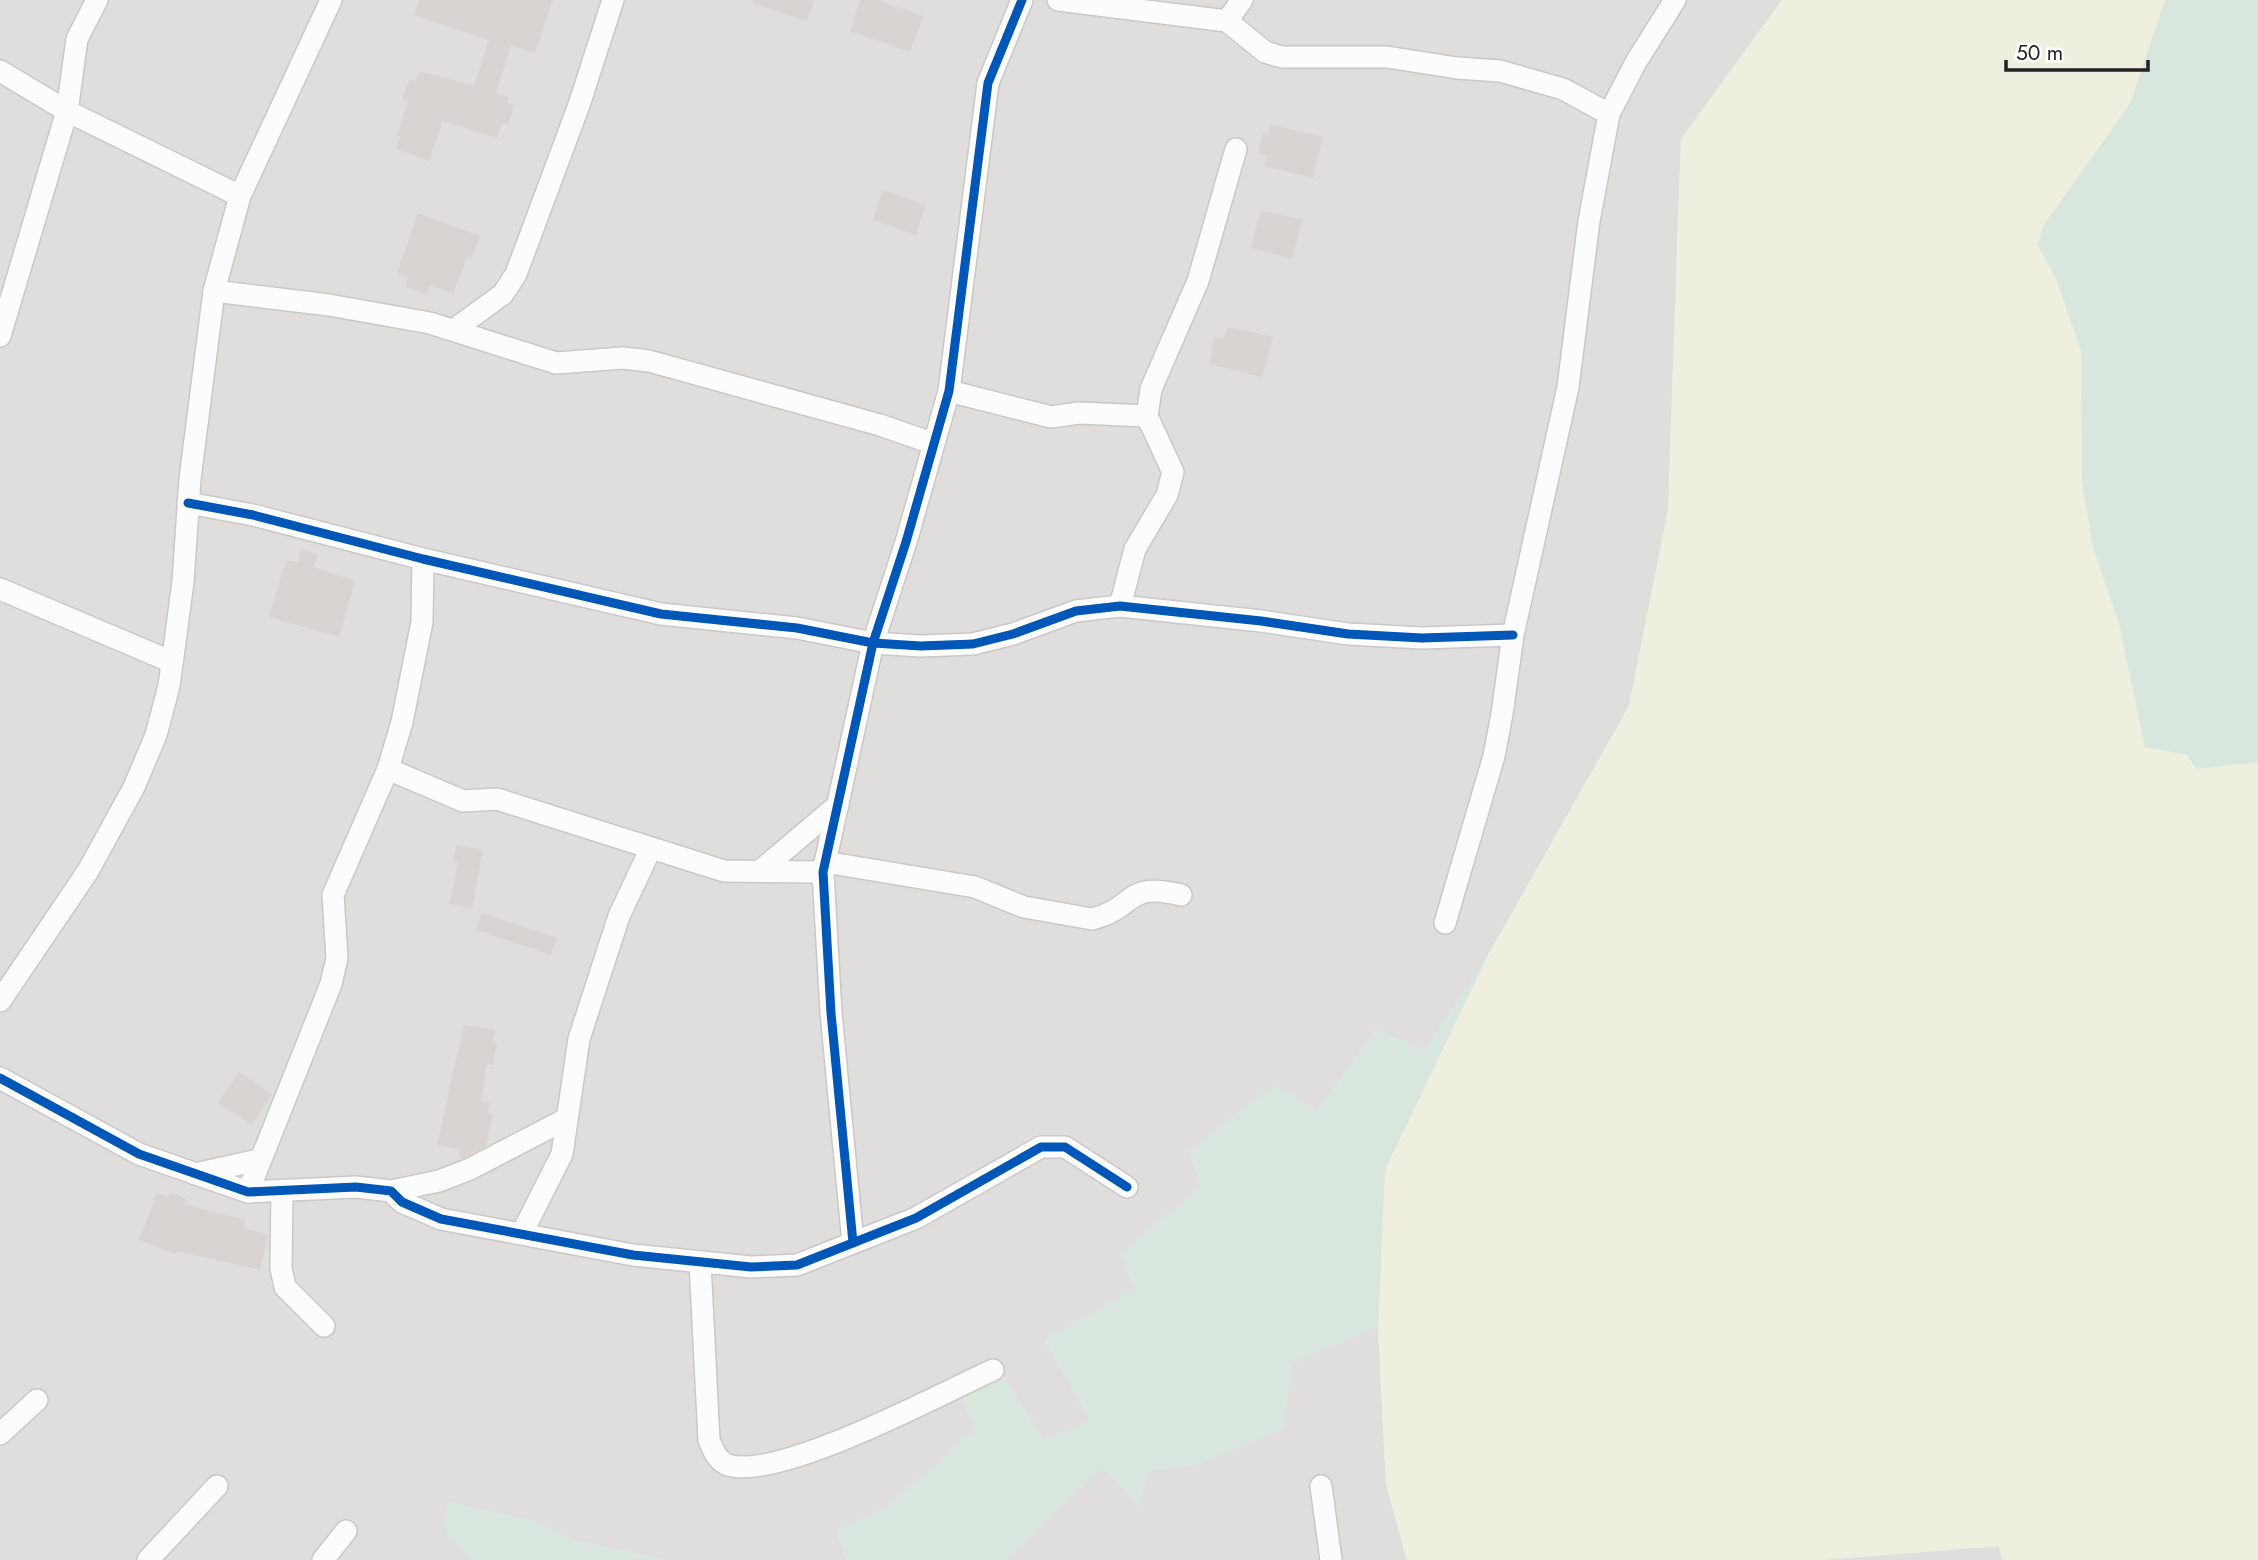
<svg xmlns="http://www.w3.org/2000/svg" width="2258" height="1560" font-family="Jost,sans-serif">
<style>
.residential{fill:#dfdedc}
.farmland{fill:#efefdf}
.wetland{fill:#d9e6de}
.building{fill:#d7d4d2}
.lines{fill:none;stroke-linecap:round;stroke-linejoin:round}
.street-casing{stroke:#c9c8c7;stroke-width:24}
.street{stroke:#fdfcfc;stroke-width:21}
.cycleway-casing{stroke:#fff;stroke-width:13}
.cycleway{stroke:#0057b8;stroke-width:9}
</style>
<rect width="100%" height="100%" fill="#f0eeeb"/>
<g class="residential">
<polygon points="0,0 1782,0 1681,139 1668,510 1629,707 1488,955 1385,1170 1378,1327 1386,1484 1407,1560 0,1560"/>
<polygon points="1999,1546 2002,1560 1820,1560"/>
</g>
<polygon class="farmland" points="1782,0 2165,0 2130,104 2043,226 2038,245 2057,281 2081,351 2082,482 2093,547 2119,624 2196,769 2258,762 2258,1560 2002,1560 1999,1546 1820,1560 1407,1560 1386,1484 1378,1327 1385,1170 1488,955 1629,706 1668,510 1681,139"/>
<g class="wetland">
<polygon points="2165,0 2258,0 2258,762 2196,769 2187,755 2145,747 2119,624 2093,547 2082,482 2081,351 2057,281 2038,245 2043,226 2130,104"/>
<polygon points="1488,955 1385,1170 1378,1327 1292,1363 1284,1430 1191,1467 1148,1470 1140,1507 1102,1468 1006,1560 846,1560 836,1531 886,1507 974,1430 962,1398 1005,1377 1044,1440 1090,1421 1044,1340 1134,1289 1120,1253 1200,1187 1189,1151 1275,1085 1317,1111 1376,1029 1424,1050"/>
<polygon points="449,1502 535,1521 576,1540 667,1560 470,1560 443,1526"/>
</g>
<g class="building">
<polygon points="419,0 553,0 535,53 511,45 496,93 509,97 507,103 514,105 508,125 502,123 497,138 443,121 429,161 396,149 400,136 397,135 408,101 402,99 409,79 416,81 419,71 474,86 489,40 414,15"/>
<polygon points="754,0 814,0 807,21 753,3"/>
<polygon points="860,0 878,0 923,16 910,52 850,31"/>
<polygon points="1270,124 1323,137 1313,178 1264,166 1267,155 1258,153 1263,133 1268,135"/>
<polygon points="883,190 926,205 916,235 873,220"/>
<polygon points="1261,210 1302,220 1292,259 1251,248"/>
<polygon points="418,213 480,236 472,258 467,256 453,294 430,285 427,295 405,286 408,277 397,273"/>
<polygon points="1227,327 1273,337 1262,377 1210,364 1214,337 1224,339"/>
<polygon points="301,549 318,554 314,567 355,581 339,637 269,617 286,560 298,563"/>
<polygon points="456,845 483,850 472,908 450,904 458,863 453,863"/>
<polygon points="482,913 557,938 551,955 476,930"/>
<polygon points="464,1025 495,1030 493,1043 497,1044 493,1065 487,1064 481,1101 490,1103 488,1113 493,1114 486,1146 463,1158 459,1157 460,1149 437,1145"/>
<polygon points="239,1072 272,1094 252,1125 218,1103"/>
<polygon points="170,1192 186,1199 184,1204 245,1220 243,1228 268,1235 260,1270 177,1251 176,1254 139,1240 157,1193 168,1197"/>
</g>
<g class="lines">
<defs>
<g id="street">
<polyline points="1058,0 1227,21 1265,52 1282,57 1387,57 1457,68 1500,71 1563,89 1609,114"/>
<polyline points="1227,21 1242,0"/>
<polyline points="0,71 67,111 240,196"/>
<polyline points="214,291 329,305 430,323 556,363 623,358 649,361 880,425 932,443"/>
<polyline points="455,329 503,294 516,274 579,105 613,0"/>
<polyline points="0,336 67,111 77,39 97,0"/>
<polyline points="949,391 1051,417 1079,413 1147,416 1151,389 1198,281 1236,149"/>
<polyline points="188,503 253,515 423,559 661,614 797,628 873,643 921,646 973,644 1013,634 1076,611 1120,606 1261,621 1348,634 1422,638 1513,635"/>
<polyline points="0,589 172,662"/>
<polyline points="1120,606 1135,549 1167,495 1173,472 1147,416"/>
<polyline points="388,769 402,722 422,622 423,559"/>
<path d="M825 862 975 887 1024 907 1092 919C1137 908 1124 881 1181 895"/>
<polyline points="761,870 838,805"/>
<polyline points="1445,923 1494,756 1502,714 1513,635 1568,387 1589,221 1609,114 1636,62 1675,0"/>
<polyline points="0,1001 88,871 134,787 156,735 169,686 183,582 190,479 214,291 240,196 331,0"/>
<polyline points="0,1078 139,1154 248,1192 356,1187 391,1191 402,1202 441,1219 633,1255 751,1267 797,1265 916,1218 1041,1147 1065,1147 1127,1187"/>
<polyline points="195,1174 258,1160"/>
<polyline points="391,1191 439,1181 470,1169 566,1119"/>
<polyline points="248,1192 331,984 337,958 333,895 388,769 463,801 497,799 724,871 823,872"/>
<polyline points="282,1192 281,1268 285,1287 324,1326"/>
<polyline points="522,1233 562,1154 579,1039 619,916 651,848"/>
<polyline points="853,1243 831,1013 823,872 873,643 906,542 949,391 988,83 1022,0"/>
<path d="M700 1263 709 1440C713 1450 717 1461 728 1465 779 1481 940 1394 993 1370"/>
<polyline points="0,1434 37,1400"/>
<polyline points="1321,1486 1331,1560"/>
<polyline points="148,1560 217,1486"/>
<polyline points="323,1560 346,1531"/>
</g>
</defs>
<use href="#street" class="street-casing"/>
<use href="#street" class="street"/>
<defs>
<g id="cycleway">
<polyline points="188,503 253,515 423,559 661,614 797,628 873,643 921,646 973,644 1013,634 1076,611 1120,606 1261,621 1348,634 1422,638 1513,635"/>
<polyline points="0,1078 139,1154 248,1192 356,1187 391,1191 402,1202 441,1219 633,1255 751,1267 797,1265 916,1218 1041,1147 1065,1147 1127,1187"/>
<polyline points="853,1243 831,1013 823,872 873,643 906,542 949,391 988,83 1022,0"/>
</g>
</defs>
<use href="#cycleway" class="cycleway-casing"/>
<use href="#cycleway" class="cycleway"/>
</g>
<path d="M2006 60v10h142v-10" fill="none" stroke="#222222" stroke-width="3.5"/>
<text x="2016" y="60" font-size="21" fill="#222222" stroke="#ffffff" stroke-width="5" paint-order="stroke">50 m</text>
</svg>
